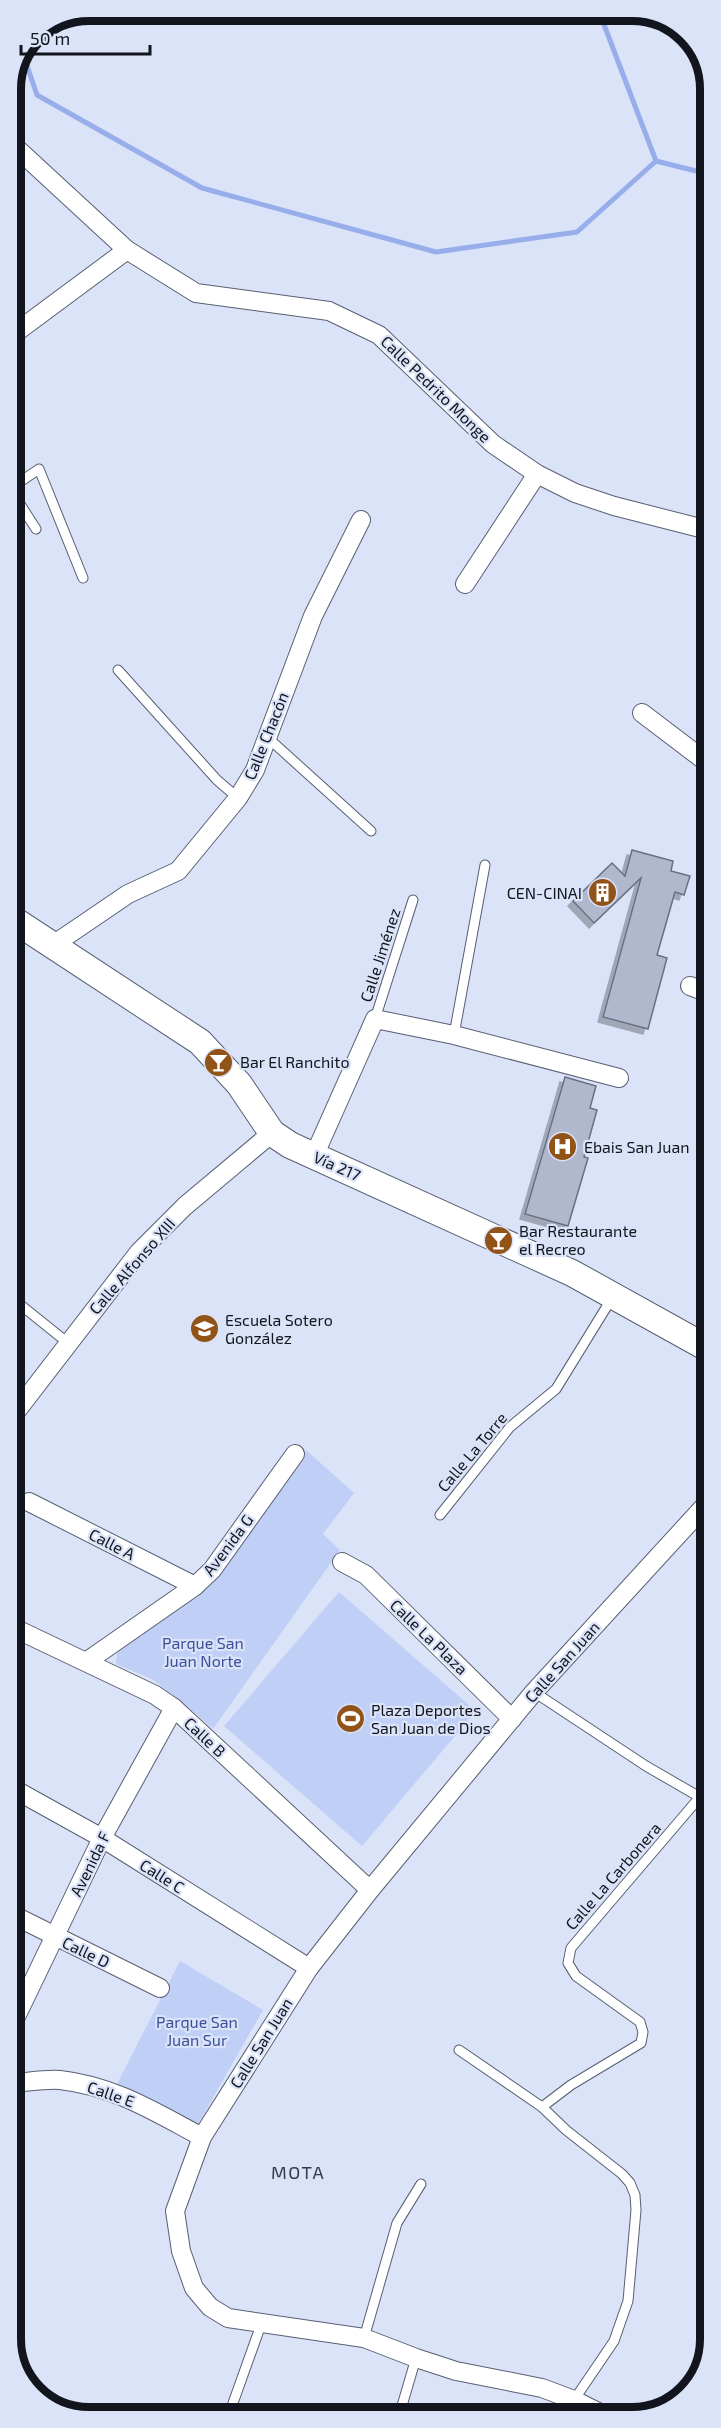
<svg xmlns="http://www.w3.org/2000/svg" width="721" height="2428" font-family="'Exo 2',sans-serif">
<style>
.green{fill:#c0cff5}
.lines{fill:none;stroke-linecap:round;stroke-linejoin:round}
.stream{stroke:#98aeeb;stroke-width:5}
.building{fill:#b0b8cd;stroke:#697083;stroke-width:1.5;filter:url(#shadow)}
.lane-casing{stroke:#585f72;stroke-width:11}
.street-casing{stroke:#585f72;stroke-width:20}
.secondary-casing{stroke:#585f72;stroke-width:28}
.lane{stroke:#fff;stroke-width:9}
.street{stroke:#fff;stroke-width:18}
.secondary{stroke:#fff;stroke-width:26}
.labels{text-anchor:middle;stroke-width:4.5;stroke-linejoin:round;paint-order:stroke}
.street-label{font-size:16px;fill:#12151d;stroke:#dbe3f9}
.poi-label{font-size:16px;fill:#12151d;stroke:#dbe3f9;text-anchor:start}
.park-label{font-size:16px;fill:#3c519a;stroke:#dbe3f9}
.neighbourhood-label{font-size:18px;letter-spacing:1.5px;fill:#343b4c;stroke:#dbe3f9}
.rim{fill:none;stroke:#12151d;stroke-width:8}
</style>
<defs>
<filter id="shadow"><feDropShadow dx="-5" dy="5" stdDeviation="0" flood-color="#0004"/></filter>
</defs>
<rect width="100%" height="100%" fill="#dbe3f9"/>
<g class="green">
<polygon points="306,1450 354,1493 323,1534 340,1550 213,1729 180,1700 152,1679 116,1664 118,1648 228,1558"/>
<polygon points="339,1592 476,1711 362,1846 224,1726"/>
<polygon points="180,1961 263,2010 198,2124 117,2084"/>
</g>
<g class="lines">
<g class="stream">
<polyline points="603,11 603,22 656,161"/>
<polyline points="24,57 37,95 202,188 436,252 577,232 656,161 708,174"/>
</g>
</g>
<g class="building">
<polygon points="632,850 673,861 671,871 690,876 684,895 675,892 657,955 667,958 648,1029 603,1017 641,878 594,923 573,901 612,863 625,876"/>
<polygon points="565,1077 596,1086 590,1108 597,1110 584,1157 588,1158 568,1226 525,1214"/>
</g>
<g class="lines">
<defs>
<g id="lane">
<polyline points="11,488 39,469 83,578"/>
<polyline points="11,490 36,529"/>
<polyline points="118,670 217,780 238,798"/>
<polyline points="267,737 371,831"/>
<polyline points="375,1019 413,900"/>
<polyline points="454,1035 485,865"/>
<polyline points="702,1074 709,1075"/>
<polyline points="12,1298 68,1343"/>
<polyline points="440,1515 510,1427 556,1389 612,1298"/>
<polyline points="534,1692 646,1766 710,1803"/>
<polyline points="459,2050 542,2107"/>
<polyline points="364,2338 397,2223 421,2184"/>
<polyline points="574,2400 614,2341 628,2301 636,2210 635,2195 630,2183 622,2174 566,2130 542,2107 571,2085 641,2043 643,2032 640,2022 576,1976 568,1963 571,1948 699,1798"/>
<polyline points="399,2416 416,2358"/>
<polyline points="228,2417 262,2322"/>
</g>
<g id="street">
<polyline points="11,143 127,250 196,293 329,311 379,335 493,444 537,474 575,493 614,506 708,530"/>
<polyline points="11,336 127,250"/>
<polyline points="465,584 537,474"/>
<polyline points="642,713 709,764"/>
<polyline points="53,945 128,894 178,871 238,798 255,770 313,616 361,520"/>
<polyline points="690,986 709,993"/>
<polyline points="314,1156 375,1019 454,1035 619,1078"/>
<polyline points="12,1417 139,1252 185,1206 272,1133"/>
<polyline points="29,1502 195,1586"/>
<polyline points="342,1562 366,1575 512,1719"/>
<polyline points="12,1627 155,1695 174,1708 370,1890"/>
<polyline points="86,1662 195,1586 212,1570 295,1454"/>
<polyline points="12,1788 102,1838 309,1968"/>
<polyline points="13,1915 160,1988"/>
<polyline points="13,2023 102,1838 174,1708"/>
<path d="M13 2083C28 2082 45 2079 60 2080 114 2086 155 2112 202 2137"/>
<polyline points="604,2415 574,2400 542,2388 456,2371 416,2358 364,2338 228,2318 210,2307 194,2288 181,2251 175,2211 202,2137 309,1968 370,1890 534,1692 710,1500"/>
</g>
<polyline id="secondary" points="11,918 200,1042 239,1084 272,1133 290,1145 572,1273 709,1349"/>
</defs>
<use href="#lane" class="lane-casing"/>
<use href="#street" class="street-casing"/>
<use href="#secondary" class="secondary-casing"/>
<use href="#lane" class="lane"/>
<use href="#street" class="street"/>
<use href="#secondary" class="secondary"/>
</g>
<defs>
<symbol id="building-disc" viewBox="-11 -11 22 22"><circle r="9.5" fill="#915318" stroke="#dbe3f9"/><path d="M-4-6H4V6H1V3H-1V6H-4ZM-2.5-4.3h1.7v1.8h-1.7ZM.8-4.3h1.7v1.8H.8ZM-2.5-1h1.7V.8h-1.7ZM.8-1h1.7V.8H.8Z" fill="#fff"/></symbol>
<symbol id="bar-disc" viewBox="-11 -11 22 22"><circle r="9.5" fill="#915318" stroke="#dbe3f9"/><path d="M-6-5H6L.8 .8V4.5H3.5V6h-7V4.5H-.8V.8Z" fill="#fff"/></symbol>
<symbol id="hospital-disc" viewBox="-11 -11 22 22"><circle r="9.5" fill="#915318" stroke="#dbe3f9"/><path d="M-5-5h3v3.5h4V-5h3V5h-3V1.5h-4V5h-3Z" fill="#fff"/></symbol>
<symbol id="school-disc" viewBox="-11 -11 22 22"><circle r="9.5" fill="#915318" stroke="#dbe3f9"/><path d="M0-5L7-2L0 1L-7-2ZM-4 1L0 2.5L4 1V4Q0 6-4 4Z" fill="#fff"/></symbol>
<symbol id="stadium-disc" viewBox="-11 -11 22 22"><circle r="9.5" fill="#915318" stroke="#dbe3f9"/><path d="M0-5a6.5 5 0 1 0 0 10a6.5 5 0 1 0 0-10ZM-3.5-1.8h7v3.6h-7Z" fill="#fff"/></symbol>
</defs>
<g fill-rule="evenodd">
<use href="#building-disc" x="586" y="876" width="33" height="33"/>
<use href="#bar-disc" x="202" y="1046" width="33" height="33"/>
<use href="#hospital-disc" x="546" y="1130" width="33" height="33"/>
<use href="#bar-disc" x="482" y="1224" width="33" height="33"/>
<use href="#school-disc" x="188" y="1312" width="33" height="33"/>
<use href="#stadium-disc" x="334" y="1702" width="33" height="33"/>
</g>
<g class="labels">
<g class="street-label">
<text transform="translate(436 389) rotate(44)" y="6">Calle Pedrito Monge</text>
<text transform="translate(266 736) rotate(-68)" y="6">Calle Chacón</text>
<text transform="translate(380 955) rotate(-72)" y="6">Calle Jiménez</text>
<text transform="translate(337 1166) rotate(24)" y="6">Vía 217</text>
<text transform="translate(132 1266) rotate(-49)" y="6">Calle Alfonso XIII</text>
<text transform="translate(472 1452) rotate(-50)" y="6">Calle La Torre</text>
<text transform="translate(112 1544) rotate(27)" y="6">Calle A</text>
<text transform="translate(228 1545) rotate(-53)" y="6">Avenida G</text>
<text transform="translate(429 1637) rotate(44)" y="6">Calle La Plaza</text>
<text transform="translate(562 1662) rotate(-48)" y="6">Calle San Juan</text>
<text transform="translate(205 1737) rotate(43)" y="6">Calle B</text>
<text transform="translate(90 1864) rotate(-64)" y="6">Avenida F</text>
<text transform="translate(162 1876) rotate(32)" y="6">Calle C</text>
<text transform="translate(613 1876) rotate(-49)" y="6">Calle La Carbonera</text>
<text transform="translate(86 1952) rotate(26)" y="6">Calle D</text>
<text transform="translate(261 2043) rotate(-58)" y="6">Calle San Juan</text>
<text transform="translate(111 2094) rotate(19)" y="6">Calle E</text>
</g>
<g class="poi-label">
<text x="582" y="899" text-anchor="end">CEN-CINAI</text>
<text x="240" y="1068">Bar El Ranchito</text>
<text x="584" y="1153">Ebais San Juan</text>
<text x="519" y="1237">Bar Restaurante<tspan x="519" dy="18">el Recreo</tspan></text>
<text x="225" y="1326">Escuela Sotero<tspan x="225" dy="18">González</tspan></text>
<text x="371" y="1716">Plaza Deportes<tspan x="371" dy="18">San Juan de Dios</tspan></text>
</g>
<g class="park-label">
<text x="203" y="1649">Parque San<tspan x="203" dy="18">Juan Norte</tspan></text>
<text x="197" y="2028">Parque San<tspan x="197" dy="18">Juan Sur</tspan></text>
</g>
<g class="neighbourhood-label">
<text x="298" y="2179">MOTA</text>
</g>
</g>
<path d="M0 0H721V2428H0ZM89 21H632A68 68 0 0 1 700 89V2339A68 68 0 0 1 632 2407H89A68 68 0 0 1 21 2339V89A68 68 0 0 1 89 21Z" fill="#dbe3f9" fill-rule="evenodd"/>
<path class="rim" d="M89 21H632A68 68 0 0 1 700 89V2339A68 68 0 0 1 632 2407H89A68 68 0 0 1 21 2339V89A68 68 0 0 1 89 21Z"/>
<path d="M21 45v9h129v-9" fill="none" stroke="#12151d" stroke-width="3"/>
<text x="30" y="45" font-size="18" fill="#12151d" stroke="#dbe3f9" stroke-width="4.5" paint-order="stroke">50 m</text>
</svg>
